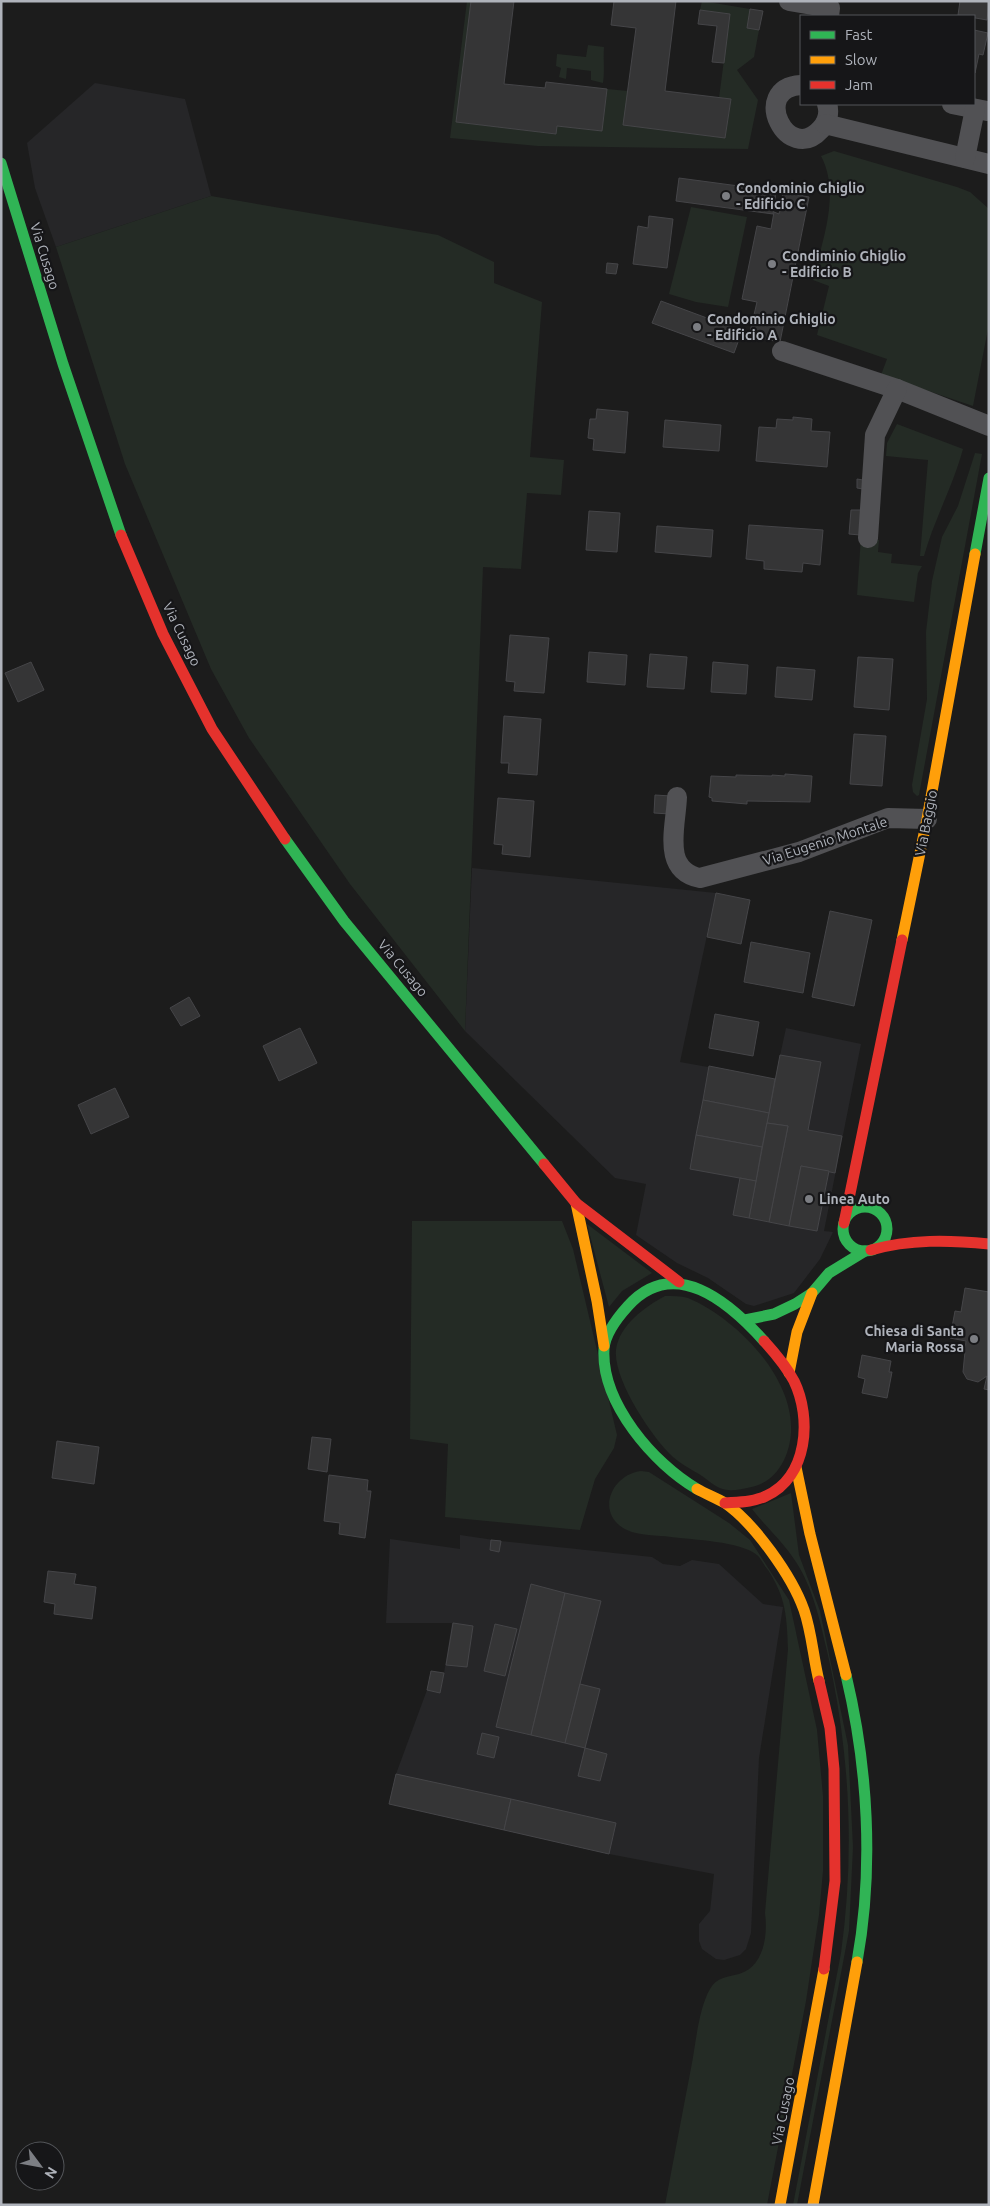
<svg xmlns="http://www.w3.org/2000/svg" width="990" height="2206" font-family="Ubuntu,sans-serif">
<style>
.built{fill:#262628}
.green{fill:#242b25}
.building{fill:#353536;stroke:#454548}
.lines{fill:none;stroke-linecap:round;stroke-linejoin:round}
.street{stroke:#515154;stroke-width:20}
.fast{stroke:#30b455;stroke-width:11}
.slow{stroke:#ff9f0a;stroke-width:11}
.jam{stroke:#e5322d;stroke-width:11}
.poi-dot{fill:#7c7e83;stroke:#161618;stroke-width:2}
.labels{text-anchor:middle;stroke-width:4.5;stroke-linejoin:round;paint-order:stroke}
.poi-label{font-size:14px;font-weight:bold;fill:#afb3bb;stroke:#161618;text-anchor:start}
.street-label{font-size:14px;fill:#afb3bb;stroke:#161618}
</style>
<rect width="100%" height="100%" fill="#1c1c1c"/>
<g class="built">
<polygon points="95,83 185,99 211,196 56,247 35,188 27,143"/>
<polygon points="472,868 716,893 680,1062 775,1079 786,1028 861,1044 824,1231 833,1232 820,1259 794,1293 754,1306 746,1304 708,1278 677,1263 636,1235 646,1184 615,1178 465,1031"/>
<polygon points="460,1535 501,1541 652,1557 663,1564 680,1566 692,1560 719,1564 763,1604 783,1607 759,1758 751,1933 746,1949 740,1955 724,1960 716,1959 702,1949 699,1941 699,1924 710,1911 714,1874 609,1854 389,1804 396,1774 427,1690 431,1671 444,1673 452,1623 386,1623 390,1539 460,1549"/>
</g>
<g class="green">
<polygon points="467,1 471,1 456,122 555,134 557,126 602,131 607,89 628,91 624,125 725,138 731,100 719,98 730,14 700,10 702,1 750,9 747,28 759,30 754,57 737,70 758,100 748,149 538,146 450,138"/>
<path d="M588 45 604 47C603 60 605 70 603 83L591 80V71L567 68 566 79 559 77 561 68 556 66 557 54 586 57Z"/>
<path d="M834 151 957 187 970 192 989 209V324L973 406 881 375 887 359 817 335 829 286 813 280C822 241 841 194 821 156Z"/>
<polygon points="211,196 438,235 494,262 494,283 542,302 530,457 564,460 561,495 527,493 521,569 483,567 465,1031 350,884 249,738 211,669 125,464 56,247"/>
<polygon points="691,207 747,217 728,307 696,302 669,294"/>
<path d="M897 424 963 449C953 486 934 520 924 556H920L928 460 886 456 887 443Z"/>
<polygon points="975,453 982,454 919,795 917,796 913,792 912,785 927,699 926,632 932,581 942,537 958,506"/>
<polygon points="861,537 879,540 878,552 892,554 891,563 922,566 918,573 914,602 857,595"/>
<polygon points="412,1221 562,1221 573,1249 617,1435 614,1448 595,1479 580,1530 445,1517 448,1444 410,1439"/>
<polygon points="587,1224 652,1273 622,1291 609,1307"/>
<path d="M665 1296C672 1296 681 1296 688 1298 743 1321 814 1397 784 1460 776 1476 765 1485 747 1488 741 1489 734 1491 728 1490 719 1490 709 1481 702 1476 693 1470 682 1465 673 1457 652 1438 613 1379 616 1350 619 1325 646 1306 665 1296Z"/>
<path d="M641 1471 649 1472 729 1523 750 1540 789 1600 817 1730 823 1796V1871L819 1915 806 2001 767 2205H665C674 2157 683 2110 692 2063 696 2041 699 2008 710 1989 717 1977 727 1977 739 1974 764 1967 768 1935 765 1913L788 1649C787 1618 786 1597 768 1570 764 1566 761 1558 757 1555 740 1541 693 1540 671 1537 658 1535 639 1536 627 1530 595 1515 610 1475 641 1471Z"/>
<path d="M791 1493 799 1555 820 1611 848 1745 853 1847 849 1931 797 2205H793L841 1953C855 1852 850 1751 827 1651 820 1621 813 1588 796 1562 784 1543 766 1527 752 1509Z"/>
</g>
<g class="building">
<polygon points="471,1 514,1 504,84 545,88 546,82 607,89 602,131 557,126 556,134 456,122"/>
<polygon points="614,1 676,1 665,91 731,99 725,138 623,125 636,28 611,25"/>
<polygon points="960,1 989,1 987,20 958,15"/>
<polygon points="750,9 763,11 759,30 747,28"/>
<polygon points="700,10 730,14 724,63 712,62 717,26 698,24"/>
<polygon points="974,30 988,33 983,55 979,54 975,73"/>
<polygon points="679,178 776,191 773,214 676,201"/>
<polygon points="783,192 809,197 780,342 749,336 757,302 742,299 757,226 771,229 774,212 779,214"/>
<polygon points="649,216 673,219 667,268 633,264 638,226 648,228"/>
<polygon points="607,263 618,264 616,274 606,273"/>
<polygon points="661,301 742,331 734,353 652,323"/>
<polygon points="597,409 628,412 625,453 593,450 594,439 588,438 590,419 596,419"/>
<polygon points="793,417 812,419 811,431 830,432 827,467 756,461 759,427 776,428 777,419 793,420"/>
<polygon points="665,420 721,425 719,451 663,447"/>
<polygon points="857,479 863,480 863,489 857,488"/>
<polygon points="851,510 861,510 860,535 849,534"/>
<polygon points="589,511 620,513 617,552 586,550"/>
<polygon points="749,525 823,530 820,565 803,563 802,572 764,569 764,561 746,559"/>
<polygon points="657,526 713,530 711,557 655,552"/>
<polygon points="510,635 549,638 544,693 514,691 515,682 506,681"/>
<polygon points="589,652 627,655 625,685 587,682"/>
<polygon points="650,654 687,657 684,689 647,687"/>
<polygon points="858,657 893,659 889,710 854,707"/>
<polygon points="31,662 44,690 18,702 5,673"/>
<polygon points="713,662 748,665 746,694 711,692"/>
<polygon points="777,667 815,670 812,700 775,697"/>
<polygon points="504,716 541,719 537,775 508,773 509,763 501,763"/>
<polygon points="854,734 886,736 882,786 850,784"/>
<polygon points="785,774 812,776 810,802 747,801 747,804 712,801 712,798 709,797 711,776 736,777 736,775 772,776 772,775 785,776"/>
<polygon points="655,795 671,796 670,814 654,813"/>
<polygon points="498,798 534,801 530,857 502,854 503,845 494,844"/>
<polygon points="716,893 750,900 741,944 707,937"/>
<polygon points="830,911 872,920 854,1006 812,997"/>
<polygon points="751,942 810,953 803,993 744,982"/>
<polygon points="189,997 200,1016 181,1026 170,1008"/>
<polygon points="715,1014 759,1022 753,1056 709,1048"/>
<polygon points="300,1028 317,1063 279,1081 263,1046"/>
<polygon points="780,1055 821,1062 808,1130 842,1136 835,1173 801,1166 789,1226 769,1222 788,1126 767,1123"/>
<polygon points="709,1066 775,1079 769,1113 703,1100"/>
<polygon points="115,1088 129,1117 91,1134 78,1105"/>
<polygon points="703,1100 769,1113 762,1147 696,1135"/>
<polygon points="767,1123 788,1126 769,1222 749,1218"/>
<polygon points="696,1135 762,1147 756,1181 690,1169"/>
<polygon points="801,1166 829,1171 817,1231 789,1226"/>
<polygon points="740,1178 756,1181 749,1218 733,1215"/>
<polygon points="965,1288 989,1292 989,1390 984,1389 987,1376 978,1382 967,1379 963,1372 966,1341 950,1338 955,1311 961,1312"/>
<polygon points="862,1355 891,1361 889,1372 892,1372 887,1398 862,1393 865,1379 858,1377"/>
<polygon points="312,1437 331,1439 327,1472 308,1469"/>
<polygon points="57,1441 99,1447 94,1484 52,1478"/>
<polygon points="329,1475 368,1480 367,1491 371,1491 365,1538 339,1534 340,1523 324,1521"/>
<polygon points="491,1540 501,1541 499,1552 490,1550"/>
<polygon points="48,1571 76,1574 74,1584 96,1587 92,1619 54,1614 55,1604 44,1602"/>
<polygon points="531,1584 565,1593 531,1735 496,1727"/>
<polygon points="565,1593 601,1601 565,1743 531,1735"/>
<polygon points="453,1623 473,1626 467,1667 446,1665"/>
<polygon points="495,1624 517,1629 505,1676 484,1671"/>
<polygon points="431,1671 444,1673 440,1693 427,1690"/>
<polygon points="580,1684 600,1689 585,1748 565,1743"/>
<polygon points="482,1733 499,1737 494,1758 477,1754"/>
<polygon points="585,1748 607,1754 600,1781 578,1776"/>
<polygon points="396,1774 511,1799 504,1830 389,1804"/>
<polygon points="511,1799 616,1823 609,1854 504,1830"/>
</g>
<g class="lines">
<g class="street">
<polyline points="789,1 830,8 829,16"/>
<path d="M801 85C749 88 788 166 821 129 827 122 830 113 827 104"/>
<polyline points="952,104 987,111"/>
<polyline points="825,124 989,164"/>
<polyline points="965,158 975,109"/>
<polyline points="782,351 897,389 989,426"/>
<polyline points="868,538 875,435 897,389"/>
<path d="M677 797C676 827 661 870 700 878L799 852 888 818 927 819"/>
</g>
<g class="fast">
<polyline points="1,163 63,364 121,535"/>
<polyline points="975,554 989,478"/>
<polyline points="285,839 344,921 544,1164"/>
<circle cx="865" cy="1229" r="22"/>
<polyline points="745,1320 774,1314 795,1304 812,1293 829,1273 865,1251"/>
<path d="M697 1489C654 1464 601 1403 604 1349 605 1334 618 1317 628 1306 674 1255 729 1302 764 1341"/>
<path d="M846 1675C868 1767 874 1868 857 1962"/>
</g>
<g class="slow">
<polyline points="902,940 927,819 975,554"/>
<polyline points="576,1203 597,1301 604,1346"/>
<polyline points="789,1373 797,1332 812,1293"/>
<polyline points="796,1467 810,1534 846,1675"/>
<path d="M697 1489C706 1494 716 1498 725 1503 754 1523 792 1576 804 1610 812 1633 813 1657 819 1681"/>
<polyline points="780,2205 824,1969"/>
<polyline points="813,2205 857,1962"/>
</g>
<g class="jam">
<polyline points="121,535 163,634 212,729 285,839"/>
<polyline points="544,1164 576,1203 679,1282"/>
<polyline points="844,1223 902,940"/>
<path d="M871 1250C910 1239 949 1240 989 1244"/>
<path d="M725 1503C739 1502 754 1502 766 1496 808 1477 812 1418 794 1381 786 1366 775 1353 764 1341"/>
<polyline points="819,1681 830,1728 834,1769 835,1881 824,1969"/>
</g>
</g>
<g class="poi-dot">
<circle cx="726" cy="196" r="5"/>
<circle cx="772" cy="264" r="5"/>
<circle cx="697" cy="327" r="5"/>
<circle cx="809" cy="1199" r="5"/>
<circle cx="974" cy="1339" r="5"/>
</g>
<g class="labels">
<g class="poi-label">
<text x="736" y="193">Condominio Ghiglio<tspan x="736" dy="16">- Edificio C</tspan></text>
<text x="782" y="261">Condiminio Ghiglio<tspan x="782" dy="16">- Edificio B</tspan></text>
<text x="707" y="324">Condominio Ghiglio<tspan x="707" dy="16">- Edificio A</tspan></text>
<text x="819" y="1204">Linea Auto</text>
<text x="964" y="1336" text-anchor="end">Chiesa di Santa<tspan x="964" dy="16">Maria Rossa</tspan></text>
</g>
<g class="street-label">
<text transform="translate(45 256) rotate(73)" y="5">Via Cusago</text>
<text transform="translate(182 634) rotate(64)" y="5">Via Cusago</text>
<text transform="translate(926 823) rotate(-79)" y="5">Via Baggio</text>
<text transform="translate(825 841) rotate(-18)" y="5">Via Eugenio Montale</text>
<text transform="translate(403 968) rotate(50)" y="5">Via Cusago</text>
<text transform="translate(783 2111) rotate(-79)" y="5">Via Cusago</text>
</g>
</g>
<rect width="990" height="2206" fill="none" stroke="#afb3bb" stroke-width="5"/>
<rect x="800" y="15" width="175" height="90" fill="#161618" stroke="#535559"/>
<rect x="810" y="31" width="25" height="8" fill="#30b455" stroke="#535559"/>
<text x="845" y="40" font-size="15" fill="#afb3bb">Fast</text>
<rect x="810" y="56" width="25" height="8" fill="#ff9f0a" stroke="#535559"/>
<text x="845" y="65" font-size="15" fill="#afb3bb">Slow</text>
<rect x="810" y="81" width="25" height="8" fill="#e5322d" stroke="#535559"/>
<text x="845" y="90" font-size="15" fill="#afb3bb">Jam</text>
<g transform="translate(40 2166) rotate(122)"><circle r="24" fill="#161618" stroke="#535559"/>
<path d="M0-4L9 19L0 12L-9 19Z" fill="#7c7e83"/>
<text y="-8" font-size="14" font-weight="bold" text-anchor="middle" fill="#afb3bb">N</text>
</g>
</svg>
